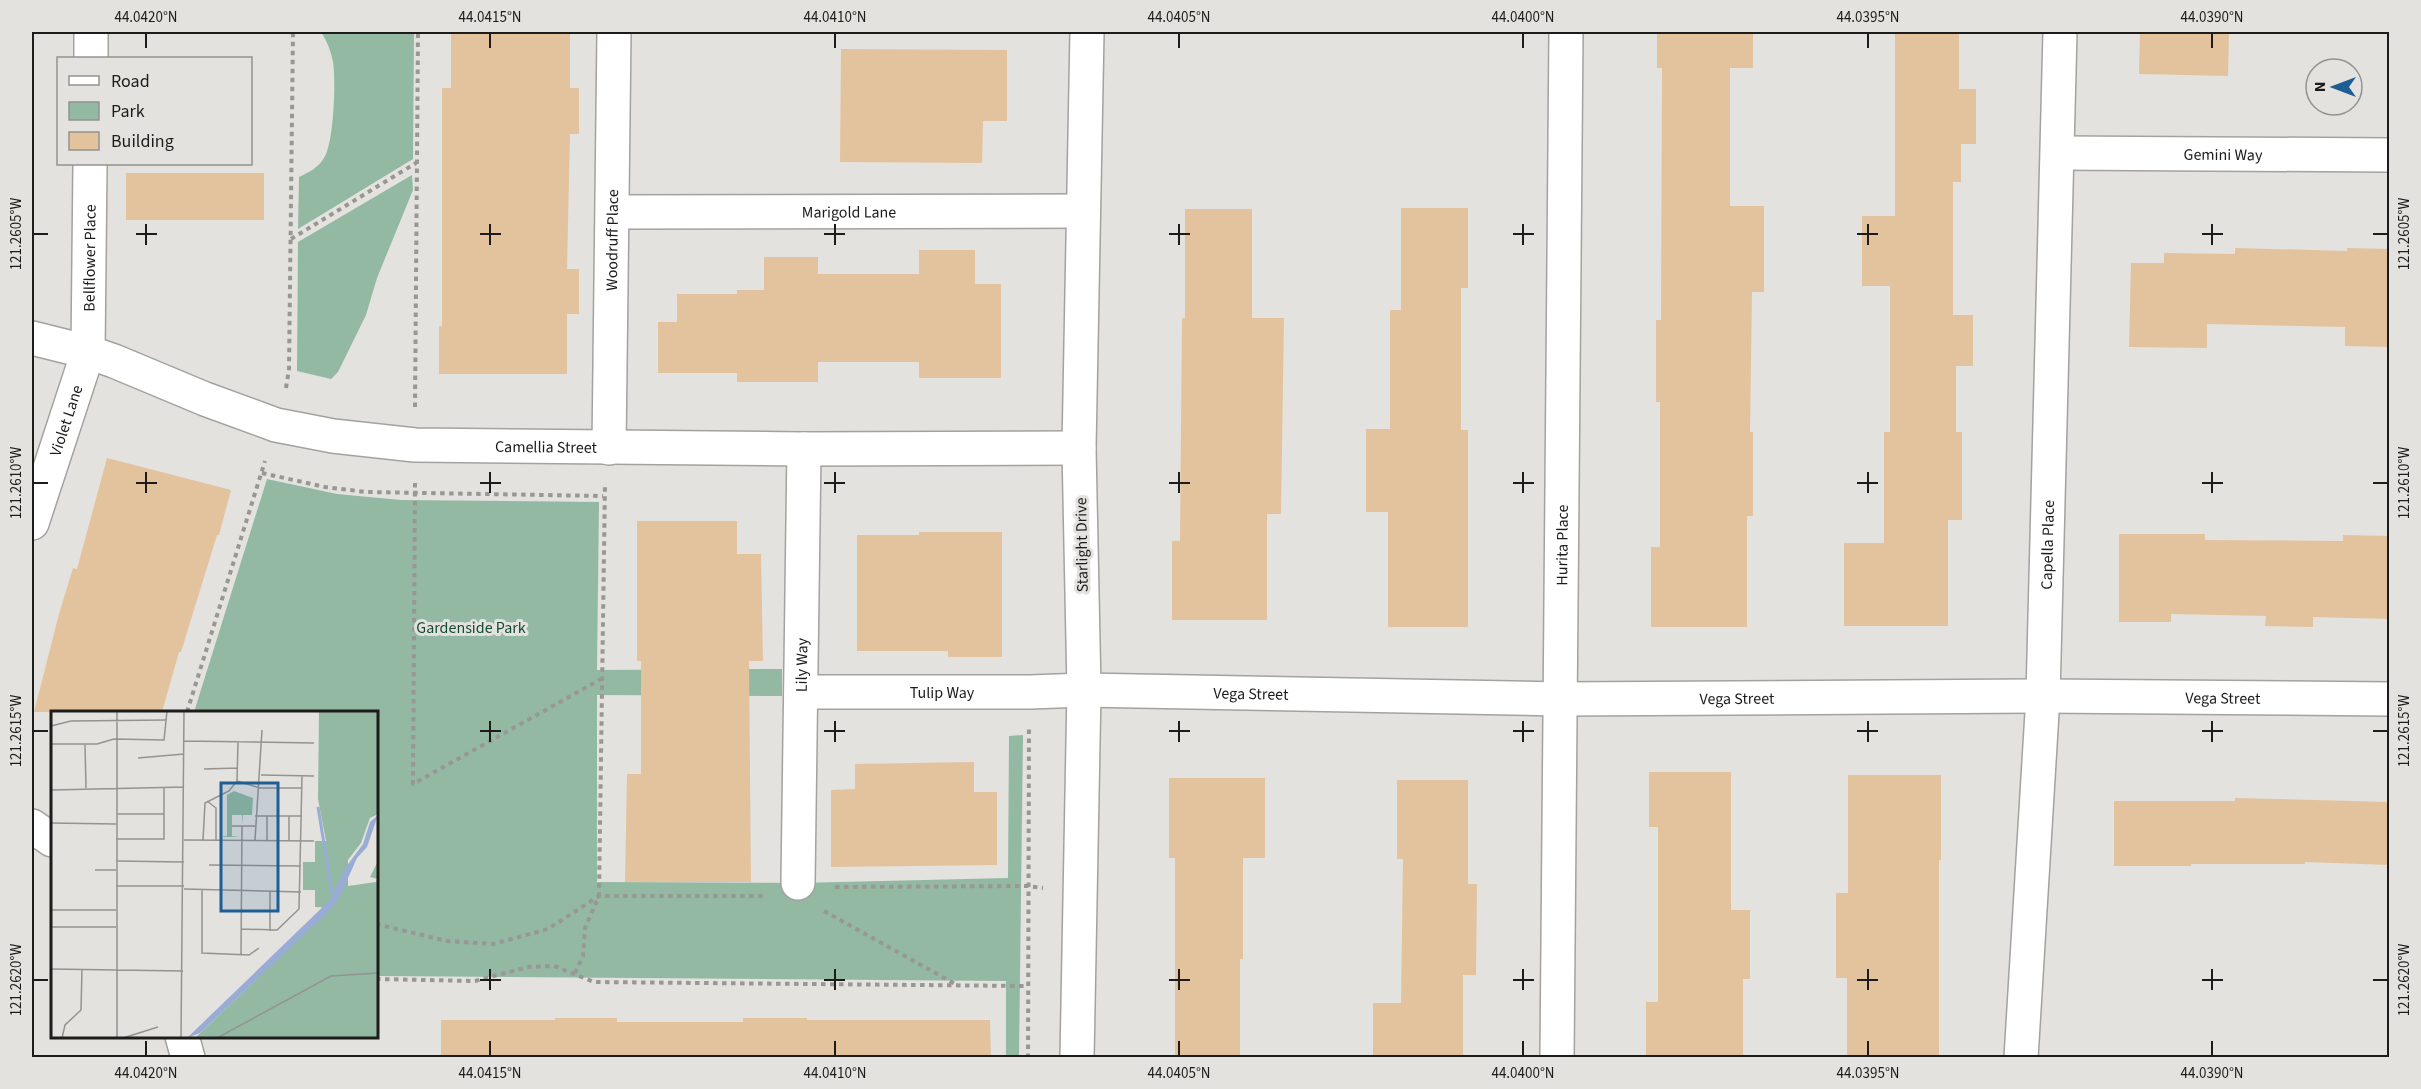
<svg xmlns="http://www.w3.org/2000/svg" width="2421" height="1089" font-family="'Source Sans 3',sans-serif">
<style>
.green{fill:#93b9a3}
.building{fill:#e3c39d}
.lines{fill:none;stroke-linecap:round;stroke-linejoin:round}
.minor-casing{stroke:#a3a29f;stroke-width:36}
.path{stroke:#989794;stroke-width:4;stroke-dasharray:4.5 4.5;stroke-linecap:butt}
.minor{stroke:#fff;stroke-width:33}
.ticks{fill:none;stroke:#1d1c1b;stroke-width:2}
.labels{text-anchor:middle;stroke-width:6;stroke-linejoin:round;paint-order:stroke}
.street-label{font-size:16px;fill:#1d1c1b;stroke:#e3e2de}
.park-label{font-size:16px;fill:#134b31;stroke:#e3e2de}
.inset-river{fill:none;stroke:#99acd5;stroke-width:3}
.inset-road{fill:none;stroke:#949390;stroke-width:1.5}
.view{fill:#1f5e94;fill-opacity:0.15;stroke:#1f5e94;stroke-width:3}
.inset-edge{fill:none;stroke:#1d1c1b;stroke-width:3}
.neatline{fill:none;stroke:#1d1c1b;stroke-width:2}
.ticks-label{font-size:15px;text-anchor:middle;fill:#1d1c1b}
</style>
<rect width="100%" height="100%" fill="#e3e2de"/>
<g class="green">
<path d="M321 32H414L413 159 298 229 299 177C309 172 318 168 324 158 334 143 336 80 333 62 331 51 327 41 321 32Z"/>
<polygon points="412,175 413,190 377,278 366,315 338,372 331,379 297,371 298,242"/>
<polygon points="267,479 337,494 401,500 599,502 597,670 782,669 782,696 597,695 597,882 798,883 1008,878 1009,736 1023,735 1019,1057 1006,1057 1006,981 377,976 376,712 194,712"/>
</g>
<g class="building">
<polygon points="451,32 570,32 570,88 579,88 579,134 570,134 567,269 579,269 579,314 567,314 567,374 439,374 439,326 442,326 442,88 451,88"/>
<polygon points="1657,32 1753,32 1753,68 1730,68 1730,206 1764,206 1764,292 1752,292 1750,432 1753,432 1753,516 1747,516 1747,627 1651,627 1651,547 1660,547 1660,402 1656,402 1656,320 1661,320 1662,68 1657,68"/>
<polygon points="1895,32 1959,32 1959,89 1976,89 1976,144 1961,144 1961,182 1953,182 1953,315 1973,315 1973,366 1956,366 1956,432 1962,432 1962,520 1948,520 1948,626 1844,626 1844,543 1884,543 1884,432 1890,432 1890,286 1862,286 1862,216 1895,216"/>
<polygon points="2140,32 2229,32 2228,76 2139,74"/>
<polygon points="841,49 1007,50 1007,121 983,121 982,163 840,162"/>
<rect x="126" y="173" width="138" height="47"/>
<polygon points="1401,208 1468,208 1468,288 1461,288 1461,430 1468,430 1468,627 1388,627 1388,512 1366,512 1366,429 1390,429 1390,310 1401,310"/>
<polygon points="1185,209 1252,209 1252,318 1284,318 1281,514 1267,514 1267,620 1172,620 1172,541 1180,541 1182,318 1185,318"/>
<polygon points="2235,248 2347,251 2347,248 2390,249 2390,347 2345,346 2345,327 2207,324 2207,348 2129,347 2131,263 2164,263 2164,253 2235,254"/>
<polygon points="919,250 975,250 975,284 1001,284 1001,378 919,378 919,362 818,362 818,382 737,382 737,373 658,373 658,322 677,322 677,294 737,294 737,290 764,290 764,257 818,257 818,274 919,274"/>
<polygon points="107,458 231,490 219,535 217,535 181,652 179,652 162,712 34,712 59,614 73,568 77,569"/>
<polygon points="637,521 737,521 737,554 761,554 763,661 749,661 751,882 625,882 627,774 641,774 641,661 637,661"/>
<polygon points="919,532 1002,532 1002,657 948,657 948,651 857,651 857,535 919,535"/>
<polygon points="2119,534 2205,534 2205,540 2343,541 2343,535 2390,536 2390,619 2313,617 2313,627 2265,626 2266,616 2171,614 2171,622 2119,622"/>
<polygon points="974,762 974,792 997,792 997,865 831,867 831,790 855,789 855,764"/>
<polygon points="1649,772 1731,772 1731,910 1750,910 1750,979 1743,979 1743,1058 1646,1058 1646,1002 1658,1002 1658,827 1649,827"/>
<polygon points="1848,775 1941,775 1941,860 1939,860 1939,1058 1847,1058 1847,978 1836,978 1836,893 1848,893"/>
<polygon points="1169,778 1265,778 1265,858 1243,858 1243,959 1240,959 1240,1058 1175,1058 1175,858 1169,858"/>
<polygon points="1397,780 1468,780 1468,884 1477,884 1476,975 1463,975 1463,1058 1373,1058 1373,1003 1401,1003 1403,859 1397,859"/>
<polygon points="2235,798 2390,802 2390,865 2305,862 2305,864 2191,864 2191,866 2114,866 2114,801 2235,801"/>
<polygon points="555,1018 617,1018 617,1022 743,1022 743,1018 807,1018 807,1020 990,1020 991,1058 441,1058 441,1020 555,1020"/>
</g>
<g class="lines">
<defs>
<g id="minor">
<polyline points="91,58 91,32"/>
<path id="s1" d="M2058 153 2390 155"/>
<path id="s2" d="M613 212 1083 211"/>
<path id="s3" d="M32 338 88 352 114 361 205 399 276 425 333 436 415 445 804 449 1079 448"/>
<path id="s4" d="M609 448 614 32"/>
<path id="s5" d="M32 523 88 352 90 164"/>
<path id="s6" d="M801 692H1030L1084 690 1561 699 2043 696 2390 699"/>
<polyline points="32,826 52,840"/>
<path id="s7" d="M798 883 804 449"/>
<polyline points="182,1036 188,1058"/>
<polyline points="1077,1058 1084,690 1079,448 1087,32"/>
<path id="s8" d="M1557 1058 1566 32"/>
<path id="s9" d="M2021 1058 2043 696 2060 32"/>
</g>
</defs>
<use href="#minor" class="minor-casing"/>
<g class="path">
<polyline points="291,239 416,163"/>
<polyline points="286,388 289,369 293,32"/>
<polyline points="415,407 418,32"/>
<polyline points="262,473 325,487 366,492 603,496"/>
<polyline points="415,483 413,784 603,678"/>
<polyline points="187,712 265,461"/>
<polyline points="835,887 1028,886 1043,888"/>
<polyline points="824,911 957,985"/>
<polyline points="376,924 447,941 493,944 548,929 599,896 764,896"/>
<polyline points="575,973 583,956 585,928 599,896 605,484"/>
<polyline points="376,979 475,981 528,967 554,966 594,982 1028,986"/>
<polyline points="1028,1058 1029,728"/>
</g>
<use href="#minor" class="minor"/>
</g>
<path class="ticks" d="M146 33V48M490 33V48M835 33V48M1179 33V48M1523 33V48M1868 33V48M2212 33V48M146 224V245M490 224V245M835 224V245M1179 224V245M1523 224V245M1868 224V245M2212 224V245M33 234H48M136 234H157M480 234H501M824 234H845M1169 234H1190M1513 234H1534M1857 234H1878M2202 234H2223M2373 234H2388M146 472V493M490 472V493M835 472V493M1179 472V493M1523 472V493M1868 472V493M2212 472V493M33 483H48M136 483H157M480 483H501M824 483H845M1169 483H1190M1513 483H1534M1857 483H1878M2202 483H2223M2373 483H2388M490 721V742M835 721V742M1179 721V742M1523 721V742M1868 721V742M2212 721V742M33 731H48M480 731H501M824 731H845M1169 731H1190M1513 731H1534M1857 731H1878M2202 731H2223M2373 731H2388M490 969V990M835 969V990M1179 969V990M1523 969V990M1868 969V990M2212 969V990M33 980H48M480 980H501M824 980H845M1169 980H1190M1513 980H1534M1857 980H1878M2202 980H2223M2373 980H2388M146 1041V1056M490 1041V1056M835 1041V1056M1179 1041V1056M1523 1041V1056M1868 1041V1056M2212 1041V1056"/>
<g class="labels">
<g class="street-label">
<text dy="6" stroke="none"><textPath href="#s1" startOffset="165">Gemini Way</textPath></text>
<text dy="6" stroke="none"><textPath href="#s2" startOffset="236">Marigold Lane</textPath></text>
<text dy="6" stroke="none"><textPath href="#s4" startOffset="208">Woodruff Place</textPath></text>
<text dy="6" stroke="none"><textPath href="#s5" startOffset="274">Bellflower Place</textPath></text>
<text dy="6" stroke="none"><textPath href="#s5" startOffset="108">Violet Lane</textPath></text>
<text dy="6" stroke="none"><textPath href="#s3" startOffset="531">Camellia Street</textPath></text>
<text transform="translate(1081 545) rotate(-91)" y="6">Starlight Drive</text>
<text dy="6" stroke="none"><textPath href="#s8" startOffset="513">Hurita Place</textPath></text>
<text dy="6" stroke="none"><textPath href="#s9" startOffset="514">Capella Place</textPath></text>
<text dy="6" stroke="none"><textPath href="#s7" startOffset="218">Lily Way</textPath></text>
<text dy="6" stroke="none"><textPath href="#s6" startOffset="141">Tulip Way</textPath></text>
<text dy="6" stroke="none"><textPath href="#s6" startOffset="450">Vega Street</textPath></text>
<text dy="6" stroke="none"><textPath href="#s6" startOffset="1422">Vega Street</textPath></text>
<text dy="6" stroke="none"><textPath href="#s6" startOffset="936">Vega Street</textPath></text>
</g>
<g class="park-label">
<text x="471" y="633">Gardenside Park</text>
</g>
</g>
<g transform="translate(51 711)">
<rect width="327" height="327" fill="#e3e2de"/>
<path d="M268 0H327V103L319 107 310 132 297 149V175L325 171 326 168 319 166 327 150V327H144L280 197 264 196V179H252V151H264V130H275L267 88ZM183 80 202 87 201 104H192V114L191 104H181V125L189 126H167L176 125V84Z" fill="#93b9a3"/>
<path d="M327 104 316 136 306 147 288 187 277 201 149 322 136 327 279 189 295 156 312 133 319 111Z" fill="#99acd5"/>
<path class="inset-river" d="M267 96 281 182"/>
<path class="inset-road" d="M0 15 20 10 116 9M133 30 263 32M0 33H46L63 28 113 29 116 0M34 34 35 77M0 42V0M87 47 133 43M153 58 187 57M210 64 263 65M186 70 209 77H251M0 79 133 76M156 90 165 97V129M66 103H113M204 105H251M216 105V130M238 105V130M0 112 65 113M181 115H204M65 128H113V76M133 129 263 130M152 129 154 92 178 80 186 70 187 30M204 129 211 19M65 150 133 151M158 154 250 155M44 159H65M65 175H133M133 178 250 181M151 179V242L198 244 208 237M0 199H65M0 216H65M190 218 226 219 248 198 251 65M219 220V181M190 244 191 115M0 258 132 260M11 327 14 314 30 299 31 258M66 327V0M72 327 107 316M130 327 133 0M166 327 280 265 327 262"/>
<path class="view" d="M170 72H227V200H170Z"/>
<rect width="327" height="327" class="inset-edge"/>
</g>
<rect width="2421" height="1089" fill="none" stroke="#e3e2de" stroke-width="66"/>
<rect x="57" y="57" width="195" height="108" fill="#e3e2de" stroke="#949390" stroke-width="1.5"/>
<rect x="69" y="76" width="30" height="9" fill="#ffffff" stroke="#949390" stroke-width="1.5"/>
<text x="111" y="87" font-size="18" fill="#1d1c1b">Road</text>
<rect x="69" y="102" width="30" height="18" fill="#93b9a3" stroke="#949390" stroke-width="1.5"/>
<text x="111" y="117" font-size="18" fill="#1d1c1b">Park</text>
<rect x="69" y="132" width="30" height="18" fill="#e3c39d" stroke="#949390" stroke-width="1.5"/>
<text x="111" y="147" font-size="18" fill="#1d1c1b">Building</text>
<g transform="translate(2334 87) rotate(270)"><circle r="28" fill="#e3e2de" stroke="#949390" stroke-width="1.5"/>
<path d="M0-4.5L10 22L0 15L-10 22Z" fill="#1f5e94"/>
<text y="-9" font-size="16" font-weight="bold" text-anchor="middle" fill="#1d1c1b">N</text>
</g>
<rect x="33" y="33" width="2355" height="1023" class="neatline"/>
<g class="ticks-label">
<text x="146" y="22">44.0420°N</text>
<text x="490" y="22">44.0415°N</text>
<text x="835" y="22">44.0410°N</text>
<text x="1179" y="22">44.0405°N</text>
<text x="1523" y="22">44.0400°N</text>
<text x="1868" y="22">44.0395°N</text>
<text x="2212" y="22">44.0390°N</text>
<text transform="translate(2404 234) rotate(-90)" y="5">121.2605°W</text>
<text transform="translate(16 234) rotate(-90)" y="5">121.2605°W</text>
<text transform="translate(2404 483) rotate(-90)" y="5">121.2610°W</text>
<text transform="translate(16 483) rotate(-90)" y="5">121.2610°W</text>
<text transform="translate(2404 731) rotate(-90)" y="5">121.2615°W</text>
<text transform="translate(16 731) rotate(-90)" y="5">121.2615°W</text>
<text transform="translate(2404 980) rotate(-90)" y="5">121.2620°W</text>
<text transform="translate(16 980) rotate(-90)" y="5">121.2620°W</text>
<text x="146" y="1078">44.0420°N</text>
<text x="490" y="1078">44.0415°N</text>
<text x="835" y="1078">44.0410°N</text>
<text x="1179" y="1078">44.0405°N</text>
<text x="1523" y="1078">44.0400°N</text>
<text x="1868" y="1078">44.0395°N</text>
<text x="2212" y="1078">44.0390°N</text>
</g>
</svg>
